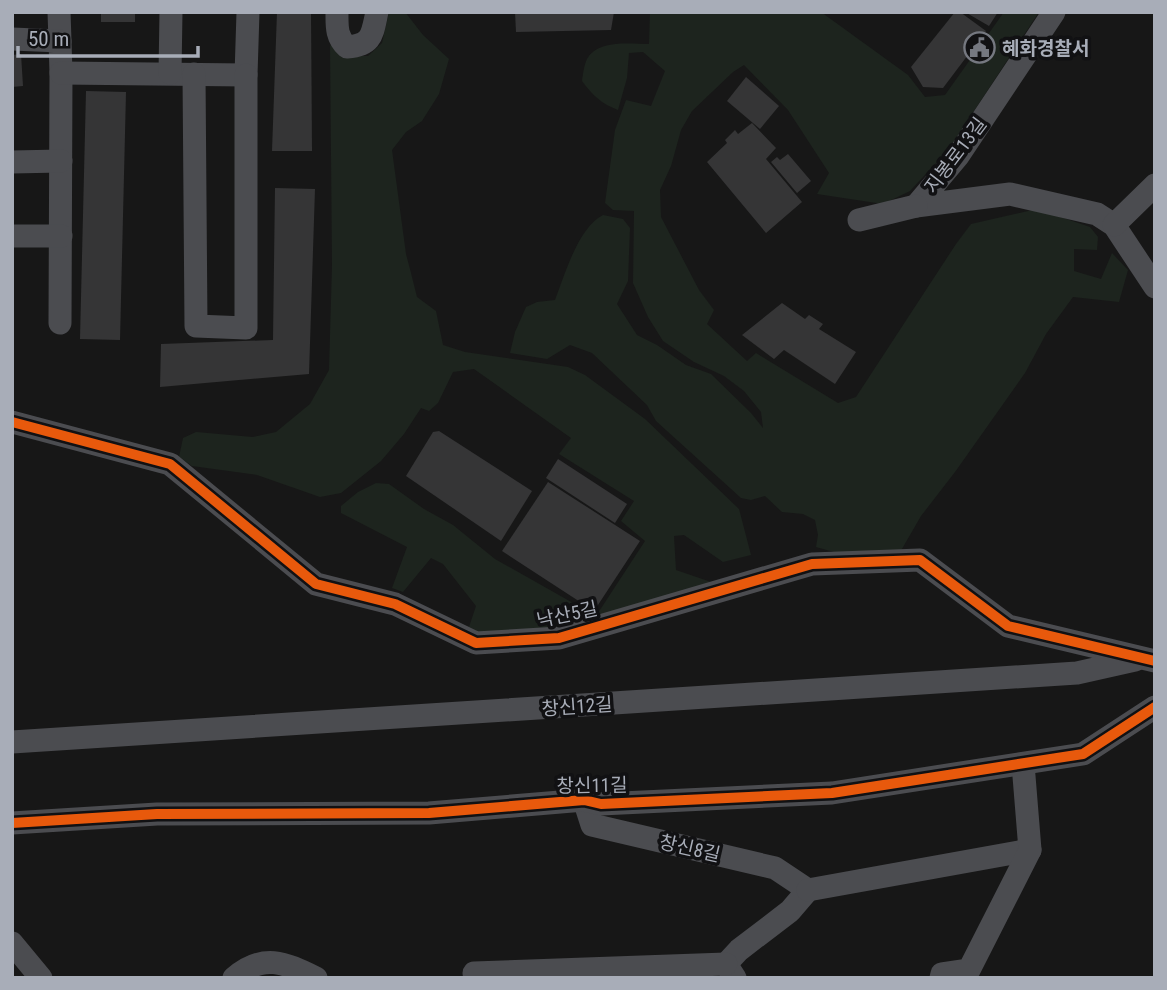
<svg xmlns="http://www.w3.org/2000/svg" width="1167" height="990" font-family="'Roboto Condensed','Noto Sans KR',sans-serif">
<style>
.green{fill:#1d241e}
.building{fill:#353536}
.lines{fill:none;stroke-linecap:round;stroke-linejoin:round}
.street{stroke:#4b4c50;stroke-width:23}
.cycleway-casing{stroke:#111113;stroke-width:15}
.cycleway{stroke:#e8590c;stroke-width:10}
.labels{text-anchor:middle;stroke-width:7;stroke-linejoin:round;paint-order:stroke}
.poi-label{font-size:19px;font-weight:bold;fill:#a8adb8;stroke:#111113;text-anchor:start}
.street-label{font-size:19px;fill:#a8adb8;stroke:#111113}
</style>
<rect width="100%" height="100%" fill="#171717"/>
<g class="green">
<polygon points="389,12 405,12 423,35 449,59 439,94 422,121 406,132 392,150 406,254 411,273 417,297 436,311 443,345 465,352 568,367 585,375 645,419 739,509 751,555 723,562 684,535 674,536 676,570 714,583 614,629 485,636 469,627 476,606 443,564 431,558 403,592 392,588 407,547 341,513 341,506 358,492 376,483 389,484 424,509 453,525 495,559 596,616 645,541 621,521 634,501 559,454 571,438 474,369 453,372 438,403 429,411 421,408 404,434 381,461 341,493 320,497 257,475 192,466 179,457 183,438 196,432 253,437 276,432 310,404 329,370 332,265 330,45 347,56 368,56 382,43"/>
<path d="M650 12H821L908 75 925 97 945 95 1004 12H1039L949 149 910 191 883 204 817 194 829 173 788 110 744 65 733 72 692 111 681 130 671 166 660 190 661 217 699 290 714 310 707 324 747 361 756 353 838 403 856 397 956 244 971 224 1037 209 1090 227 1098 237 1097 250 1074 249V271L1101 279 1112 253 1128 270 1119 302 1073 297 1046 334 1025 373 955 472 921 516 899 554 834 552 816 547 818 535 815 520 803 514 782 512 765 496 751 500 741 498 656 421 647 405 592 353 570 345 547 359 510 353 515 332 526 307 537 302 555 300C565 274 578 228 603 215L623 219 630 228 628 281 617 304 637 335 657 345 686 365 711 374 751 413 763 428 761 412 744 391 724 376 694 362 663 341 648 317 633 283 634 211 613 210 605 203 615 130 626 100 651 106 665 71 643 52 629 53 627 78 618 110C602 104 592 95 582 81 583 74 584 65 587 59 598 39 631 44 649 44Z"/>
</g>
<g class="building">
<rect x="101" y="12" width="34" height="10"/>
<polygon points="277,12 311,12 312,151 272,151"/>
<polygon points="515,12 614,12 611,30 516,32"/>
<polygon points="955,12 960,12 986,31 943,88 923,87 911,67"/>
<polygon points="965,12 998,12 989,26"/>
<polygon points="21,54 23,86 12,87 12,55"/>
<polygon points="746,77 779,106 760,129 727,101"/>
<polygon points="86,91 126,92 120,340 80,339"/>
<polygon points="752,123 776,148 766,159 802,202 766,233 707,162 727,143 725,140 735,130 738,134"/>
<polygon points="788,154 811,181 797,193 771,162 777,157 780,160"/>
<polygon points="275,188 315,189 309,374 160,387 161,344 273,340"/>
<polygon points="782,303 805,319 809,315 823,324 819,329 856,352 835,384 784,350 774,359 742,335"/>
<polygon points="439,431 532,491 501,541 406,476 433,432"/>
<polygon points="558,459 627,504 615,523 546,478"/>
<polygon points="548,482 640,541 594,611 502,551"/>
</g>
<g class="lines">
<g class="street">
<polyline points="59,12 60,41"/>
<path d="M337 12C337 26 336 37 347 47 373 45 372 34 377 12"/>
<polyline points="1054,12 958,156 916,206 1010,194 1097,214 1114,225 1155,287"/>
<polyline points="12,39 60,41 61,73 60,323"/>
<polyline points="61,73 246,75 248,12"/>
<polyline points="170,73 171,12"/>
<polyline points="194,74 196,326 246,328 246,75"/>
<polyline points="12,162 61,161"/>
<polyline points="859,220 916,206"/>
<polyline points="1114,225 1155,185"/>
<polyline points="12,236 61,236"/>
<polyline points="12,422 170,464 316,584 395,604 476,643 559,638 812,564 920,560 1008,626 1155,661"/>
<polyline points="12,742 1077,673 1135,660"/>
<polyline points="584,800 592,825 775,868 808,890 790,911 739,950 726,964 735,978"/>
<polyline points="12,823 157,814 429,813 584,800 601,804 832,793 1083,754 1155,707"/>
<polyline points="808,890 1030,850"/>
<polyline points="12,943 41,978"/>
<polyline points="474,973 726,964"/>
<path d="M234 978C263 953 284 962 316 978"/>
<polyline points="941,978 942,974 969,970 1030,850 1023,764"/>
</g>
<defs>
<g id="cycleway">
<polyline points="12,422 170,464 316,584 395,604 476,643 559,638 812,564 920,560 1008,626 1155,661"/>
<polyline points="12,823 157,814 429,813 584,800 601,804 832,793 1083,754 1155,707"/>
</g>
</defs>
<use href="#cycleway" class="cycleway-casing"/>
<use href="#cycleway" class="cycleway"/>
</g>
<defs>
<symbol id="civic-ring" viewBox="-11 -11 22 22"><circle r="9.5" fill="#111113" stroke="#757880" stroke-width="1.5"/><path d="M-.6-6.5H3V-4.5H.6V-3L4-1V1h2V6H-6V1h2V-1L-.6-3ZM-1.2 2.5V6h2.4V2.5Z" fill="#757880"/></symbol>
</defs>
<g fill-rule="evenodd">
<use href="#civic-ring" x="962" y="30" width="35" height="35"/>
</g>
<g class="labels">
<g class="poi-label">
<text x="1002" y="55">혜화경찰서</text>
</g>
<g class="street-label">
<text transform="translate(955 155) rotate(-53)" y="7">지봉로13길</text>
<text transform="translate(567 614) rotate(-12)" y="7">낙산5길</text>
<text transform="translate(577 706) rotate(-4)" y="7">창신12길</text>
<text transform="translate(592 785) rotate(-1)" y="7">창신11길</text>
<text transform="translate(690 848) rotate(13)" y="7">창신8길</text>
</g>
</g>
<rect width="1167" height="990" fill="none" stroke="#a8adb8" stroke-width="28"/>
<path d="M18 46v10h180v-10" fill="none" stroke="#a8adb8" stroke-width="3.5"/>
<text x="28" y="46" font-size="21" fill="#a8adb8" stroke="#111113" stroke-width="5" paint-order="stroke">50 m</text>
</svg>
